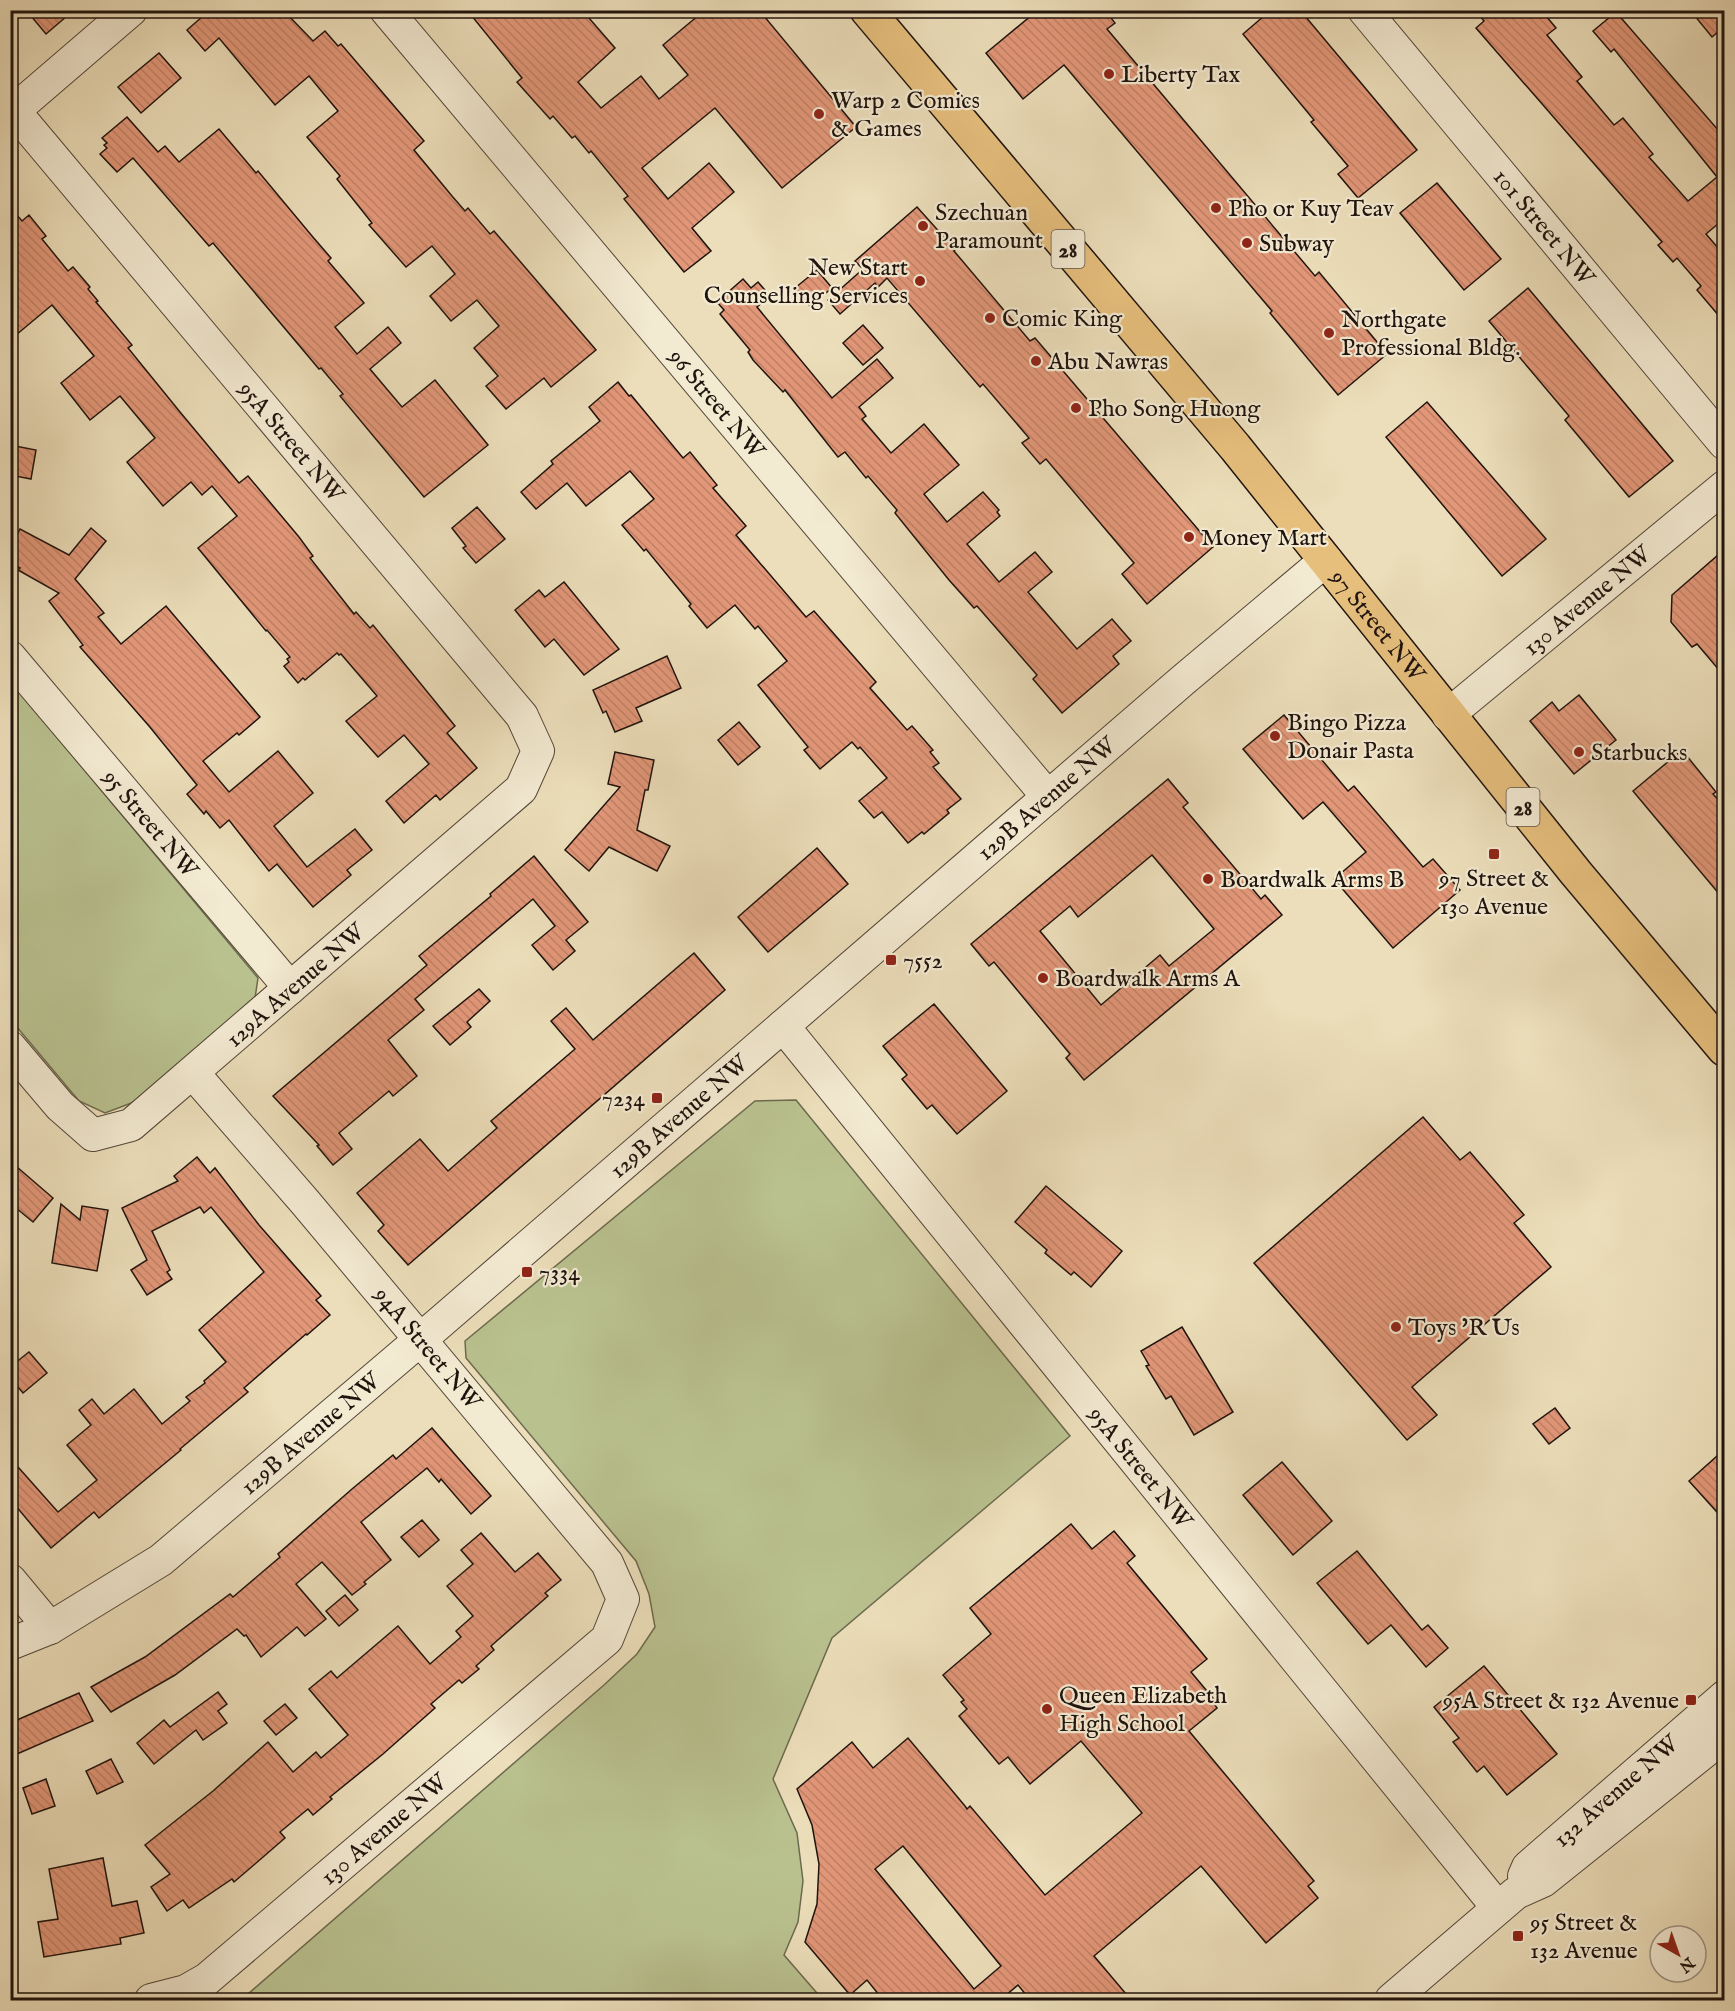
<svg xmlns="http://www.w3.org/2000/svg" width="1735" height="2011" font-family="'IM FELL English',serif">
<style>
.green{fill:#b9c18f;stroke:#6c6a4e;stroke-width:1.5}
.building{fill:url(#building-back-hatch);stroke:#1f130d;stroke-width:1.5;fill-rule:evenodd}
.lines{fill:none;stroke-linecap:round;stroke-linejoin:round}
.minor-casing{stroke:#524638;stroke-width:34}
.major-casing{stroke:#1f130d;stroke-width:36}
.minor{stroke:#f3ead2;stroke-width:32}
.major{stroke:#e6bf7d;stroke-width:33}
.poi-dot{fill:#8f2418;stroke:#f3ead2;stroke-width:2}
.labels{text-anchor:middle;stroke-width:4.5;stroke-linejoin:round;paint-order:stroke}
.shield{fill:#f3ead2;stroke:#5f5448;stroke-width:1.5}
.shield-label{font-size:22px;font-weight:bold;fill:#1f130d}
.poi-label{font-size:24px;fill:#1f130d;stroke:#f3ead2;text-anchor:start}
.street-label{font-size:24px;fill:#1f130d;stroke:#f3ead2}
</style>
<defs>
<pattern id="building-back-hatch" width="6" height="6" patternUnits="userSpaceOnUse" patternTransform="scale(1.5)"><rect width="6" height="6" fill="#e29778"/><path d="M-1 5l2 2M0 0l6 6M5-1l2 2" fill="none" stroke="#c18167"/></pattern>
</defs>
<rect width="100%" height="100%" fill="#ecdeba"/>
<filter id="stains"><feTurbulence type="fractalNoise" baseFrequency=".00333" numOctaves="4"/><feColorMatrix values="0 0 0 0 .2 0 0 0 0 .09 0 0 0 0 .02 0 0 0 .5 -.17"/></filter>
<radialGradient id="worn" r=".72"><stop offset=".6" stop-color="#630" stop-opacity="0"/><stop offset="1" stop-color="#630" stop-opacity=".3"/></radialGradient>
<g class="green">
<polygon points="10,681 258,978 255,998 134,1102 105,1113 79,1101 11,1020"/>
<polygon points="796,1100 1070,1436 832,1638 773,1779 797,1833 803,1881 798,1922 784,1955 823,2000 241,2000 604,1685 637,1654 655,1627 649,1594 636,1561 466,1358 465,1341 755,1101"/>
</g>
<g class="building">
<polygon points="26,10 74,10 46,34"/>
<polygon points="210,10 283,10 313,41 325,31 338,46 341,44 424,141 414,150 452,196 465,211 468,208 490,234 494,231 596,350 551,387 544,378 506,409 486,386 498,376 474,348 499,326 477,300 451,321 430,296 455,274 432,246 406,267 369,225 372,223 337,179 340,176 307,137 338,111 309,76 275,105 219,38 205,51 187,30"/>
<polygon points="467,10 582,10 615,48 578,82 601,108 641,76 659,99 688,75 663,45 705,10 759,10 856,127 782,188 715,108 642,168 668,199 709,163 734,192 692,228 711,251 684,272 624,199 628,196 591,151 589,153 575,136 572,138 553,116 550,119 517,82 522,78"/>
<polygon points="1038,10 1105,10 1115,23 1107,29 1315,276 1319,272 1387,354 1338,395 1270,313 1272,311 1064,65 1023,99 986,53"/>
<polygon points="1271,10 1300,10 1417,150 1358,198 1338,174 1348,166 1311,122 1314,120 1243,34"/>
<polygon points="1475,10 1541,10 1556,28 1547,35 1582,77 1577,81 1614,125 1623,118 1653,154 1649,157 1688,201 1717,177 1614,49 1611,52 1593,31 1616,12 1725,138 1725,218 1706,234 1725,256 1725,323 1697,290 1701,286 1677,258 1673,262 1658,245 1662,242 1476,28 1484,21"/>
<polygon points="1690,10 1725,10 1725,26 1712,37"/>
<polygon points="159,53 181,78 141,113 118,87"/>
<polygon points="127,117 158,152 165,146 179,162 219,129 256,173 258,171 312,236 331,258 328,261 364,303 335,327 357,354 388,327 401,343 370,369 402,407 435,380 488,445 424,497 340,396 343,394 321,368 319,369 213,243 209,246 133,158 117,172 100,154 107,148 104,145 107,143 102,138"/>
<polygon points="1437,183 1501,259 1464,290 1400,213"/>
<polygon points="10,207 22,221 29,215 46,236 42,239 68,271 73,267 90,287 88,289 98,301 96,302 132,345 128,348 180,412 239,483 248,476 299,537 313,556 310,558 354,614 356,612 370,628 373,625 455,726 447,733 477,768 440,800 436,795 404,823 386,801 429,764 404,735 378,757 346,721 377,696 341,654 339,655 337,653 305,680 303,678 298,683 284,666 289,662 287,659 290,657 267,630 266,631 198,548 237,516 212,486 202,495 191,482 163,506 127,462 155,438 120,396 90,420 61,383 94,356 52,305 10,340"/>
<polygon points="917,207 943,236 944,235 956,249 954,251 1030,341 1035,338 1213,547 1147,604 1122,574 1134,563 1046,459 1040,464 1022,443 1029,438 983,384 980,387 887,278 878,287 875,283 840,314 828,300 863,269 855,261"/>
<polygon points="817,270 832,288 810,306 795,288"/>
<polygon points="743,279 751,288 758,282 770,296 757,307 832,398 877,359 893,378 859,407 866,416 862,419 891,453 924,424 959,465 924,494 947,522 983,492 999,510 997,512 1000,516 967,544 999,582 1035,552 1052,572 1028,592 1077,649 1112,619 1131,641 1113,656 1119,664 1062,713 1033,679 1037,675 977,606 974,608 949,580 895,513 897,510 868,476 866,478 845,452 838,457 785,390 783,392 753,360 748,352 750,350 720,314 724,310 717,302"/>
<polygon points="1528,288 1673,461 1629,497 1565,420 1569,416 1489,321"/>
<polygon points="863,325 883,348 863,365 843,343"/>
<polygon points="618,382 629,396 631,395 683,458 690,452 717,485 713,488 746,526 736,535 806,617 814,611 876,682 870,688 907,730 912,726 933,750 930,752 939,763 933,767 961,799 947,810 949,813 924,834 922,832 908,843 882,812 874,818 859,801 887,778 860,747 858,749 852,742 820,769 804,750 808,747 758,685 787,661 758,626 755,629 735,605 707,628 689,606 691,604 646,549 644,551 622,525 654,499 630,471 586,506 567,483 536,509 521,492 553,464 551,461 600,421 589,407"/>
<polygon points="1427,402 1546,539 1502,576 1386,437"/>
<polygon points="10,445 36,450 31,479 10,475"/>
<polygon points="477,507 505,539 476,563 463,548 466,546 452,528"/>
<polygon points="91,528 106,541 75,579 104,613 98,617 121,644 166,606 260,717 239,735 237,733 203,761 229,792 278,751 313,793 274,826 307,867 355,829 372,850 347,870 351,875 313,907 277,864 269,871 229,820 220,828 206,811 204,814 187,794 197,785 149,726 80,647 83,645 49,601 59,593 18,570 20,568 10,563 10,547 20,529 69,555"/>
<polygon points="1725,549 1725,677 1697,644 1692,647 1671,622 1672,595"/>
<polygon points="564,582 619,649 584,675 554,639 545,647 515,610 539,590 545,597"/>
<polygon points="667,656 681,688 636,708 642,721 615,732 606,711 603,713 593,690"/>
<polygon points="1579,695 1616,740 1574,774 1530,721 1552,702 1559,711"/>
<polygon points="1284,715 1348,791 1354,786 1423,867 1433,859 1460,890 1393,948 1334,879 1366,852 1323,802 1303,819 1243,749"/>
<polygon points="739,722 760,747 738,765 718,740"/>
<polygon points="1682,750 1716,792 1713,794 1725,807 1725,901 1633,791"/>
<polygon points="615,752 654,760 648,790 645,790 637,830 670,846 657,871 609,847 589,871 565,850 620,787 608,784"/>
<path d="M1168 779 1188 803 1183 807 1261 899 1265 895 1282 915 1084 1080 1066 1058 1070 1054 994 962 989 966 971 944ZM1152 855 1214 929 1169 966 1160 955 1101 1005 1040 931 1070 906 1078 917Z"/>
<polygon points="817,848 848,884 768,952 738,917"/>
<polygon points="534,856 588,922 566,940 575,951 553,970 532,945 555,926 533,899 415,999 424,1010 388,1040 417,1076 393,1096 389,1091 339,1133 352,1149 333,1165 317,1146 319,1145 273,1096 427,965 419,956 491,896 490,894"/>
<polygon points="694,953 725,990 408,1265 378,1231 384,1225 357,1193 420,1139 448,1171 497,1128 491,1121 575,1049 551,1021 566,1008 593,1040"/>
<polygon points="479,989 490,1001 467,1022 471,1027 450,1045 433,1026"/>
<polygon points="934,1004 1007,1091 957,1134 932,1105 927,1109 902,1079 907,1075 883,1046"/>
<polygon points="1423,1117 1460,1160 1470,1152 1524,1215 1514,1223 1551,1267 1412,1387 1437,1415 1407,1440 1254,1263"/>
<polygon points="197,1157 210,1173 215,1168 259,1225 321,1296 316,1300 330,1315 307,1335 306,1334 244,1388 248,1392 180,1449 181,1450 146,1479 99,1518 94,1512 51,1548 10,1499 10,1458 58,1512 97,1480 67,1445 91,1425 79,1410 92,1399 104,1414 134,1389 162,1424 190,1401 186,1397 205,1383 204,1381 226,1362 199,1330 264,1272 211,1207 204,1213 200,1207 152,1231 170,1270 167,1272 172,1279 147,1295 131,1270 147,1260 122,1208 178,1181 174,1176"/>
<polygon points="10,1161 53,1198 33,1222 10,1203"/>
<polygon points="1046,1186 1122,1251 1091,1287 1074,1272 1071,1275 1045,1253 1047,1250 1015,1222"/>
<polygon points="61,1204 80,1220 82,1206 108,1210 97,1271 52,1263"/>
<polygon points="1182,1327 1233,1412 1194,1435 1171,1396 1166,1399 1146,1366 1149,1365 1141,1351"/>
<polygon points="29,1352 47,1373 23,1393 10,1378 10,1367"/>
<polygon points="1555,1408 1570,1428 1549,1444 1533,1424"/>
<polygon points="432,1428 491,1496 471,1514 441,1479 439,1482 427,1468 361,1522 391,1560 364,1582 366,1584 352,1595 322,1562 296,1584 326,1619 305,1636 297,1627 261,1657 246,1635 244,1636 237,1629 175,1675 111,1712 91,1687 145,1657 230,1594 233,1597 280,1557 278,1554 352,1489 393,1455 396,1459"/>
<polygon points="1725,1449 1725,1521 1689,1481"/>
<polygon points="1282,1462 1332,1521 1293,1555 1243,1495"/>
<polygon points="422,1520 439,1540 419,1557 401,1537"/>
<path d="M1071 1524 1092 1549 1114 1531 1135 1556 1127 1563 1207 1659 1191 1672 1217 1703 1215 1705 1217 1708 1189 1731 1314 1881 1308 1886 1318 1898 1266 1943 1201 1866 1094 1956 1132 2001H1031L1018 1985 999 2001H884L867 1980 850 1995 805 1942 817 1904 819 1864 812 1825 797 1789 852 1742 873 1768 908 1738 965 1806 967 1809 970 1806 1045 1895 1142 1813 1081 1741 1030 1784 1008 1757 999 1764 959 1716 967 1709 961 1702 964 1700 943 1675 991 1634 970 1608ZM903 1846 1001 1966 974 1989 875 1869Z"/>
<polygon points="481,1533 515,1572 538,1553 561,1580 545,1593 548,1596 491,1646 494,1650 476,1666 479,1669 462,1683 459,1680 431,1704 435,1708 383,1754 330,1797 332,1799 313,1815 308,1809 280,1832 285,1838 255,1864 234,1882 232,1879 189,1908 183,1900 167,1911 151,1887 170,1874 145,1845 213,1791 268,1742 293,1772 316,1752 321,1758 348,1735 309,1689 331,1671 337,1678 398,1626 430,1664 461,1637 456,1631 473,1616 447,1586 473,1564 461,1550"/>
<polygon points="1357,1551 1422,1630 1428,1625 1448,1648 1426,1667 1391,1625 1368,1644 1317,1583"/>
<polygon points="345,1595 358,1610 339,1626 326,1611"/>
<polygon points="1484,1666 1557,1754 1507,1795 1484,1766 1477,1772 1453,1742 1459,1738 1434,1707"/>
<polygon points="218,1692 227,1704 218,1711 227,1723 203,1740 196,1730 154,1764 137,1743 164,1720 170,1727"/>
<polygon points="79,1693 93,1721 17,1754 10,1738 10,1723"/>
<polygon points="285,1704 297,1718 276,1735 264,1721"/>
<polygon points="111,1759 123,1782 97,1794 86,1771"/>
<polygon points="46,1779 55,1806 32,1814 23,1788"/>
<polygon points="103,1858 112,1906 137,1901 144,1933 120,1938 121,1944 44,1957 38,1922 58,1919 49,1869"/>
</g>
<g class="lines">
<defs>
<g id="minor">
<path id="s1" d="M386 10 1048 797"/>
<path id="s2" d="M1364 10 1724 443"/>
<path id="s3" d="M10 106 522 716 538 751 521 789 131 1125 93 1135 60 1106 10 1047"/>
<polyline points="10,114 131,10"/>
<path id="s4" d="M10 657 290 988"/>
<path id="s5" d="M1448 715 1724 487"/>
<path id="s6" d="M783 1026 1498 1908"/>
<polyline points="10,1580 50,1628"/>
<path id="s7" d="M10 1644 50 1628 161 1560 421 1339 1182 681 1326 560"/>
<path id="s8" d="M1524 1876 1528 1867 1724 1697"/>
<path id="s9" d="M151 2000 186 1991 207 1979 607 1639 623 1599 607 1563 305 1202 193 1073"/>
<polyline points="1391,2000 1516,1893 1543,1881 1724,1736"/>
</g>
<g id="major">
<path id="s10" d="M867 10 1235 447 1576 873 1724 1049"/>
</g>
</defs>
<use href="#minor" class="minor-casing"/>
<use href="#major" class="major-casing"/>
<use href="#minor" class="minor"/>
<use href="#major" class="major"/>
</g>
<g class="poi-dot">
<circle cx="1109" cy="74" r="6"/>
<circle cx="819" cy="114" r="6"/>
<circle cx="1216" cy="208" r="6"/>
<circle cx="923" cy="226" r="6"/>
<circle cx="1247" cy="243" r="6"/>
<circle cx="920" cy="281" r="6"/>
<circle cx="990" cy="318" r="6"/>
<circle cx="1329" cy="333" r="6"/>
<circle cx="1036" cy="361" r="6"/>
<circle cx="1076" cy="408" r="6"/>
<circle cx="1189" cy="537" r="6"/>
<circle cx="1275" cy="736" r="6"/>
<circle cx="1579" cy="752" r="6"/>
<rect x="1488" y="848" width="12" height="12" rx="3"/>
<circle cx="1208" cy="879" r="6"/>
<rect x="885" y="954" width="12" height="12" rx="3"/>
<circle cx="1043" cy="978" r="6"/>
<rect x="651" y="1092" width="12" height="12" rx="3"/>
<rect x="521" y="1266" width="12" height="12" rx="3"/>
<circle cx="1396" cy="1327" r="6"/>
<rect x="1685" y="1694" width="12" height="12" rx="3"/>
<circle cx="1047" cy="1709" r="6"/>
<rect x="1512" y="1930" width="12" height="12" rx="3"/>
</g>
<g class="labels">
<g class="shield">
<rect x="1051.5" y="230" width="33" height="38" rx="4.5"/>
<rect x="1506.5" y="788" width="33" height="38" rx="4.5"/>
</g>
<g class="shield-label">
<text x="1068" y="257">28</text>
<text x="1523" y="815">28</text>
</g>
<g class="poi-label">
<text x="1121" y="82">Liberty Tax</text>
<text x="831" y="108">Warp 2 Comics<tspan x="831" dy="28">&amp; Games</tspan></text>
<text x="1228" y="216">Pho or Kuy Teav</text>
<text x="935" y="220">Szechuan<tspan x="935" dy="28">Paramount</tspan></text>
<text x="1259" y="251">Subway</text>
<text x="908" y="275" text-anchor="end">New Start<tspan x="908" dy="28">Counselling Services</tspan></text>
<text x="1002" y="326">Comic King</text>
<text x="1341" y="327">Northgate<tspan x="1341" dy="28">Professional Bldg.</tspan></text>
<text x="1048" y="369">Abu Nawras</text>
<text x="1088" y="416">Pho Song Huong</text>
<text x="1201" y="545">Money Mart</text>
<text x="1287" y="730">Bingo Pizza<tspan x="1287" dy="28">Donair Pasta</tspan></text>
<text x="1591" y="760">Starbucks</text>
<text x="1494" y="886" text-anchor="middle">97 Street &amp;<tspan x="1494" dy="28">130 Avenue</tspan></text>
<text x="1220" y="887">Boardwalk Arms B</text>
<text x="903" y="968">7552</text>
<text x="1055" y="986">Boardwalk Arms A</text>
<text x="645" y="1106" text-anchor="end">7234</text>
<text x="539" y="1280">7334</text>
<text x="1408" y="1335">Toys 'R Us</text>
<text x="1059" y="1703">Queen Elizabeth<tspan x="1059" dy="28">High School</tspan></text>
<text x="1679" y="1708" text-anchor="end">95A Street &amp; 132 Avenue</text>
<text x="1530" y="1930">95 Street &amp;<tspan x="1530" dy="28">132 Avenue</tspan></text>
</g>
<g class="street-label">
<text dy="8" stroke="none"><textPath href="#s2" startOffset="282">101 Street NW</textPath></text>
<text dy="8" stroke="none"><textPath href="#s1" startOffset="514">96 Street NW</textPath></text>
<text dy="8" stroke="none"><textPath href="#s3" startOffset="438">95A Street NW</textPath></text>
<text dy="8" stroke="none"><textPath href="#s5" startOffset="180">130 Avenue NW</textPath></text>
<text dy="8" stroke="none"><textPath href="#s10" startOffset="800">97 Street NW</textPath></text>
<text dy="8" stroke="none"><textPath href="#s7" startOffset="1341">129B Avenue NW</textPath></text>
<text dy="8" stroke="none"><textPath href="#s4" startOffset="218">95 Street NW</textPath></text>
<text transform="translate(295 985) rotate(-41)" y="8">129A Avenue NW</text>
<text dy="8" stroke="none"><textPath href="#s7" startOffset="855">129B Avenue NW</textPath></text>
<text transform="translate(428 1348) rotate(50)" y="8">94A Street NW</text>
<text dy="8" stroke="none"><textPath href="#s7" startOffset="369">129B Avenue NW</textPath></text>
<text dy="8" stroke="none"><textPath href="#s6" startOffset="568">95A Street NW</textPath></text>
<text dy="8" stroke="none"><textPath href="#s8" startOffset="126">132 Avenue NW</textPath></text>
<text dy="8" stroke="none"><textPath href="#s9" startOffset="292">130 Avenue NW</textPath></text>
</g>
</g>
<rect width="1735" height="2011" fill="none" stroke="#ecdeba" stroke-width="36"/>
<rect x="12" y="12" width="1711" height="1987" fill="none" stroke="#1f130d" stroke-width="3"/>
<rect x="18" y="18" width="1699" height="1975" fill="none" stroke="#1f130d" stroke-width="1.5"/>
<g transform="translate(1678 1954) rotate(140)"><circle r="28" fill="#f3ead2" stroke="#9e9483" stroke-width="1.5"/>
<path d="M0-4.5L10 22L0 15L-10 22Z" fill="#8f2418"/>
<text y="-9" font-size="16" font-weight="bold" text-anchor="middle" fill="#1f130d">N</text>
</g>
<rect width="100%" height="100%" filter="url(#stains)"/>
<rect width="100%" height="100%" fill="url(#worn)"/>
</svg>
